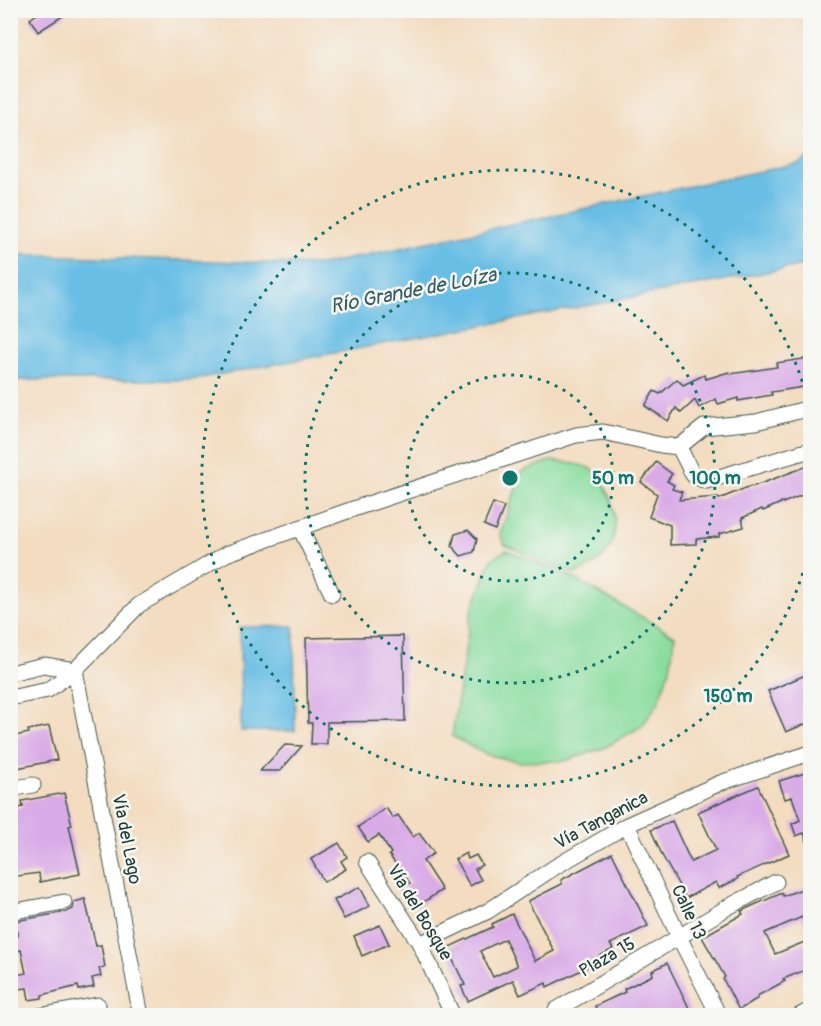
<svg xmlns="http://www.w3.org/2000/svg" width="821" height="1026" font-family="Pangolin,sans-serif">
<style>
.green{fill:#8add9f;stroke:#548d6a;stroke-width:1.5}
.water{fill:#69bee5;stroke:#447e8c;stroke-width:1.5}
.building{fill:#d9abe7;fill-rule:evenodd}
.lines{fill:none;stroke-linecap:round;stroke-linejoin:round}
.street-casing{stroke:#3f5549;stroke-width:17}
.street{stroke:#fff;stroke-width:15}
.ring{fill:none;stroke:#0f766e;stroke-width:3;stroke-dasharray:3 6}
.labels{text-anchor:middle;stroke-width:5;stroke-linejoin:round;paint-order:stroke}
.street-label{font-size:18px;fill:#1f3d34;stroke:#f6f6f2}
.water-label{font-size:20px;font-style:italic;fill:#325d60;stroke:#f6f6f2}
.centre{fill:#0f766e;stroke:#f6f6f2;stroke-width:3}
.ring-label{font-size:18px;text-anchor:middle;font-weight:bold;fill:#0f766e;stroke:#f6f6f2;stroke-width:5;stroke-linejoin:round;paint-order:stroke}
</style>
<rect width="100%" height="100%" fill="#f6f6f2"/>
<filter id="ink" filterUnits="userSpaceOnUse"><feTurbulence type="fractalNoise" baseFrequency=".0167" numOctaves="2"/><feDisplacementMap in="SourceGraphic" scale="12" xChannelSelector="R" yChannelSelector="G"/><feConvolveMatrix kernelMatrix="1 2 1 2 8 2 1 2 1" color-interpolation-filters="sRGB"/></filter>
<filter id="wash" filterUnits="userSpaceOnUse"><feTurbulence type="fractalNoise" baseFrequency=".008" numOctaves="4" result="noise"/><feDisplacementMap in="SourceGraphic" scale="24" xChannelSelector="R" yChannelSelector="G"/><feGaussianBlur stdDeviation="1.35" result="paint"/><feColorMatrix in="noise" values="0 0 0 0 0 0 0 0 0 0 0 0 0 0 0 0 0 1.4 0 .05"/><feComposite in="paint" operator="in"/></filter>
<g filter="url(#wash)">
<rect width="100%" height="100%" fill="#f3dcbf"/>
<g class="green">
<path d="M550 461C564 462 578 463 591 469 605 477 615 508 615 523 615 531 613 543 608 550 603 560 585 570 575 574L505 545 500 534 522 471Z"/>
<polygon points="506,550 566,574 675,636 670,668 658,703 642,726 604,748 565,761 519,762 485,754 452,736 471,613 491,560"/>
</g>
<g class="water">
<polygon points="810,156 810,264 190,380 11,380 11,254 320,265 799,163"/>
<polygon points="294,626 295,731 241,731 240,627"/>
</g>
<g id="blocks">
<g class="building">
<polygon points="43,10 72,10 38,32 30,19"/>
<polygon points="810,358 810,386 771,392 772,395 760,397 738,401 738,398 718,404 716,399 699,408 695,400 681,413 676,408 668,421 645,406 654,391 660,394 677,379 683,385 704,375 706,379 729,372 730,374 777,367 776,363"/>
<polygon points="656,462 672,474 667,481 674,485 672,489 682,492 679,500 718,497 719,499 751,486 752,487 810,465 810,492 783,503 783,502 763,511 762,509 742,518 744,527 719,534 719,537 696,539 696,544 670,545 670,525 649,517 657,494 641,482"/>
<polygon points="493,503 504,507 495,530 484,525"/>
<polygon points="468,530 477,539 474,552 461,556 452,546 455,534"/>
<polygon points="403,636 405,721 327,722 327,744 311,744 312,723 308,723 306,638"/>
<polygon points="810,673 810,722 786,732 768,691"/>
<polygon points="49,726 57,760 12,769 10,761 10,737 29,733 28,730"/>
<polygon points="285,745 302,746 280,771 260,771"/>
<polygon points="808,772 810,781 810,847 809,847 804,833 796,836 792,824 800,820 792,797 785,799 779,781"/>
<polygon points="758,786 789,854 737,877 738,879 719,888 716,882 686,898 663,857 651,830 672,821 691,862 716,850 698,812"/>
<polygon points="64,793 72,825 69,826 80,874 40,882 39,873 10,877 10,809 23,807 22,801"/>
<polygon points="386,808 393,818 398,815 413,837 419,833 434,853 423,861 442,890 416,907 403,887 410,883 389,855 391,853 379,835 368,842 358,827"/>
<polygon points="339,843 347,857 341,861 346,869 324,882 311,859"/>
<polygon points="466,853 468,859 476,855 482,865 475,869 481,880 470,886 455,859"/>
<path d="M612 853 648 926 610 944 613 949 594 959 596 963 547 987 546 983 520 995 513 980 468 1001 461 986 465 985 447 948 493 927 492 924 512 914 535 961 554 951 528 901 562 884 561 880ZM505 939 517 966 493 977 480 951Z"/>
<polygon points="810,886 810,936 809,936 802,917 765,933 775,954 807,941 810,949 810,968 783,979 785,981 757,996 758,998 739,1010 723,979 725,977 702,937 743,914 741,911 752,906 782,893 783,896"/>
<polygon points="360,887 370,906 344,919 334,900"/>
<polygon points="85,899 96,946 101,945 105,967 99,968 101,976 92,978 94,987 79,990 78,986 42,995 42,998 29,1000 27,988 19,989 16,975 26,973 21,950 13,952 10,939 10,938 18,936 15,921 66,912 73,909 74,902"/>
<polygon points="380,925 389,944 362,956 354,936"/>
<polygon points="667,963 693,1016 600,1016 595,1006 625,992 624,989 653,975 652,971"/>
</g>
</g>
</g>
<g filter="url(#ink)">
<use href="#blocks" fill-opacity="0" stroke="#3f5549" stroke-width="1.5"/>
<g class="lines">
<defs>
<g id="street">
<polyline points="679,447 693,475 706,481 810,450"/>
<polyline points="300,528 332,594"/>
<polyline points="75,670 141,1016"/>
<polyline points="10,673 44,665 75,670"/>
<polyline points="10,698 48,690 75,670 139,605 226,554 356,508 576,435 603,432 661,445 679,447 704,427 756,422 810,408"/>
<polyline points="10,789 33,785"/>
<polyline points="627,825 679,937 719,1016"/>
<polyline points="367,862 420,944 453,1016"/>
<polyline points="10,912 64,902"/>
<polyline points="420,944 488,911 555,867 627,825 720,783 810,753"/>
<polyline points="556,1010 679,937 728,907 776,882"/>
<polyline points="39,1016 98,1005"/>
<polyline points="799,1016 810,1010"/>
</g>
</defs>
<use href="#street" class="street-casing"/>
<use href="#street" class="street"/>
</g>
</g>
<g class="ring">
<circle cx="510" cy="478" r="103"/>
<circle cx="510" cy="478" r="205"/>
<path d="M810 547A308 308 0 1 1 810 409"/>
</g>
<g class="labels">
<g class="street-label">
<text transform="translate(601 820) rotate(-28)" y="6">Vía Tanganica</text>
<text transform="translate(127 839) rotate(79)" y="6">Vía del Lago</text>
<text transform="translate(420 912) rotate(59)" y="6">Vía del Bosque</text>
<text transform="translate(689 912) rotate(65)" y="6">Calle 13</text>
<text transform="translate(607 957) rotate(-30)" y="6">Plaza 15</text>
</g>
<g class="water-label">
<text transform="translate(413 290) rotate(-11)" y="7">Río Grande de Loíza</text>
</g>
</g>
<circle cx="510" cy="478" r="9" class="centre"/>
<g class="ring-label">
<text x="613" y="484">50 m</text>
<text x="715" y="484">100 m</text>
<text x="728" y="702">150 m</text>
</g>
<rect width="821" height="1026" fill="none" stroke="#f6f6f2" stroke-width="36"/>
</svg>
